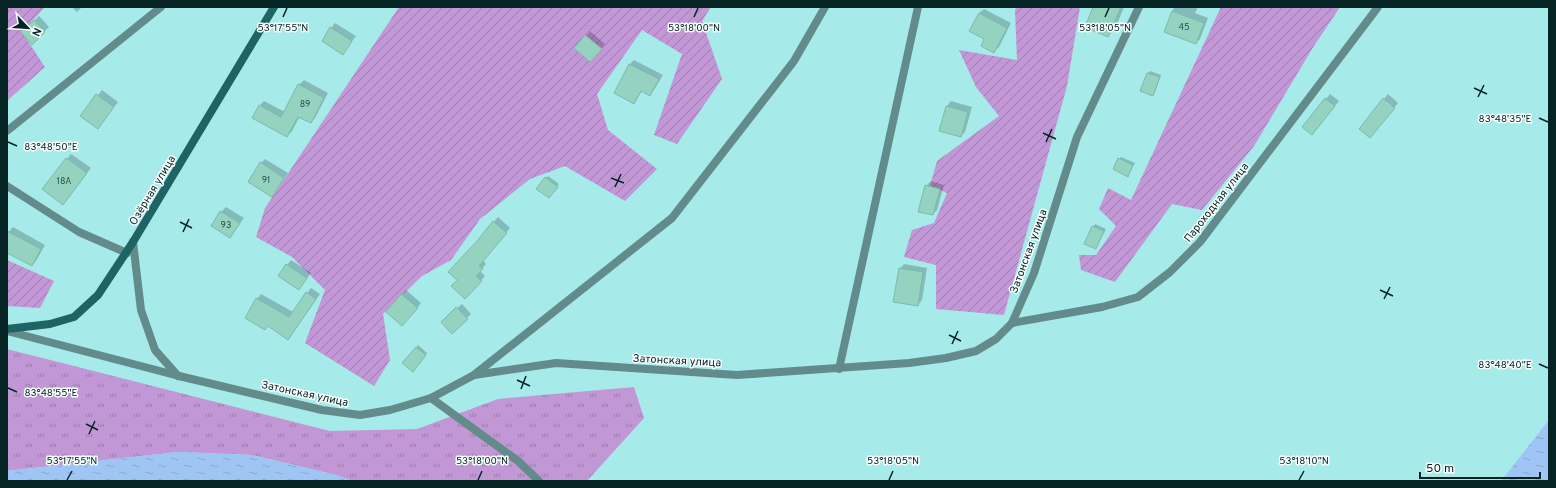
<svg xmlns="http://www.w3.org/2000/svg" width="1556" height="488" font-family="Overpass,sans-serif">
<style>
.grass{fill:url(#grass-tufts)}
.garden{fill:url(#garden-furrows)}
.water{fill:url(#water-ripples)}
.shadow{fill:#0003}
.building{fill:#95d2c0;stroke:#7dbaa9}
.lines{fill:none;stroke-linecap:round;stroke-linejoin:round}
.lane{stroke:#638b8b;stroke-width:8}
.street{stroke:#638b8b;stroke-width:8}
.secondary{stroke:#1f6464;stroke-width:8}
.ticks{fill:none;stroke:#072424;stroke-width:1.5}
.labels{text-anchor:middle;stroke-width:3;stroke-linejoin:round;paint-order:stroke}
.number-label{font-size:9px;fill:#2a504b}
.street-label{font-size:11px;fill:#072424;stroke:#f8fefe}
.ticks-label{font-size:10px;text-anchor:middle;fill:#072424;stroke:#f8fefe;stroke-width:3;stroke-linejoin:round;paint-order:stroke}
</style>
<defs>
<pattern id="grass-tufts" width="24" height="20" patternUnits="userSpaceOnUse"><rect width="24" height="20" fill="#c198d5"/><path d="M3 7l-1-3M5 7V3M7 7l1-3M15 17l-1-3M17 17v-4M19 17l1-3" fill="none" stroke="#9b7cad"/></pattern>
<pattern id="garden-furrows" width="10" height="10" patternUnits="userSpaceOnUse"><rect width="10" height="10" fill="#c198d5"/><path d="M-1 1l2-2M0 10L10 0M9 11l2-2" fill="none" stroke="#9b7cad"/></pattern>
<pattern id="water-ripples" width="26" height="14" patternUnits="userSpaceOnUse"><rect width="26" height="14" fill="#9fc5f4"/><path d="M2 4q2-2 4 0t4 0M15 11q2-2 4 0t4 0" fill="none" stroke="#87a9d1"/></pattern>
</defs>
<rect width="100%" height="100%" fill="#a6eae9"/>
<polygon class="grass" points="7,349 330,431 417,429 498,399 634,387 644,418 587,481 353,481 336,475 252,455 178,452 7,471"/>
<g class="garden">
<polygon points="7,7 45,7 22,32 45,67 7,101"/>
<polygon points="399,7 711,7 702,21 722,79 677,144 654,135 682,54 642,30 597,94 608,130 657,169 625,201 565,166 530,179 480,219 451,260 422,276 383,314 390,360 374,386 305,343 325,290 292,257 256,237 265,208"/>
<polygon points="1017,7 1080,7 1067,86 1004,315 936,309 936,265 904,257 912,230 934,223 947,193 930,186 937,161 999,116 976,87 959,50 1017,60 1015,10"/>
<polygon points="1221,7 1340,7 1312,49 1254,146 1202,210 1172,204 1115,282 1081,270 1079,255 1096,255 1116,226 1099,209 1108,188 1131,200"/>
<polygon points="7,260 54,281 40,308 7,306"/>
</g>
<g class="water">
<polygon points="1549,420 1549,481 1501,481 1548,421"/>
<polygon points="178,452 252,455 336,475 353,481 7,481 7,471"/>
</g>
<g class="shadow">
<polygon points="72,7 82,7 77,12"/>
<polygon points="1094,7 1124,7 1115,29 1108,36"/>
<polygon points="1174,7 1198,7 1195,13 1208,18 1200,39 1196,43 1165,32"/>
<polygon points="984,9 1011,23 999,47 994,51 986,38 979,13"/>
<polygon points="39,16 49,27 32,43 27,28"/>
<polygon points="335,23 356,36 343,53 331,28"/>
<polygon points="590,31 605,44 595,56 576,48"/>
<polygon points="634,60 663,75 654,90 650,95 642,91 634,103 630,64"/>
<polygon points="1150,71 1161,75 1155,92 1153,95 1142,91 1148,73"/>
<polygon points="304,80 328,93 315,118 311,122 300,116 292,131 287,136 260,105 264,101 285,112 299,85"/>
<polygon points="102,90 118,102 98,128 82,116"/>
<polygon points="1330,94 1339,101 1316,129 1326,99"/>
<polygon points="1388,94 1398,103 1370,137 1384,99"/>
<polygon points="951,101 972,107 965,132 961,136 940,130 947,106"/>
<polygon points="71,154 91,168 67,199 44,189"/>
<polygon points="1121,157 1135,163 1128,175 1119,159"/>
<polygon points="265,159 288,173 272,196 261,163"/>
<polygon points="548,176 559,184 550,195 546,178"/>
<polygon points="931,181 944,185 937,210 933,214 926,186"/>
<polygon points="226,207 244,218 230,237 221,212"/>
<polygon points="498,217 510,228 483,260 486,264 480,271 485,276 470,293 478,241"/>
<polygon points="1095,224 1106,229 1096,248 1086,243"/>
<polygon points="13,227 45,245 36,261 32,265 7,252 7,234"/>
<polygon points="291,260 311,273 299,289 287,265"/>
<polygon points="904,264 927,268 922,300 918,305 900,269"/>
<polygon points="311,288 320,294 288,339 257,299 261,294 293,312"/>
<polygon points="406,290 421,303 407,320 402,295"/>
<polygon points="462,304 471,314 452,332 442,322"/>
<polygon points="418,345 427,353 415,368 404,363"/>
</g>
<g class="building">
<polygon points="1093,7 1121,7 1108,37 1085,27"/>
<polygon points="1172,11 1204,23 1196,44 1164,32"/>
<polygon points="979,13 1007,28 994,53 981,46 984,39 969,31"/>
<polygon points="34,20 45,32 32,45 21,32"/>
<polygon points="330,27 352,41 343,55 322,41"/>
<polygon points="585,35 602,49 590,62 574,48"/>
<polygon points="629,64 659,79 650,96 641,91 634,104 614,93"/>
<polygon points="1147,73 1160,77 1153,96 1140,91"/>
<polygon points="298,84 324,98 311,123 298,117 287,137 252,118 259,105 281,117"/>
<polygon points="96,94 114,107 98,129 80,116"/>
<polygon points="1325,98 1335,106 1312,135 1302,127"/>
<polygon points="1383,98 1395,108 1370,138 1359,129"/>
<polygon points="946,106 968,112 961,137 939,131"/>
<polygon points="66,158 87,173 63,205 42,189"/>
<polygon points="1118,158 1133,165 1128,177 1113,169"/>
<polygon points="260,162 284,178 272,197 248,182"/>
<polygon points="545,177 558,187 549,198 536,189"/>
<polygon points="925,185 940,189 933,215 918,212"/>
<polygon points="220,211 240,223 230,238 211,226"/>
<polygon points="493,221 507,233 479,266 483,269 476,276 482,281 465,299 451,286 457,280 448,272 477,241"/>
<polygon points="1092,226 1104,231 1096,249 1084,244"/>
<polygon points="7,231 41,249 32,266 7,253"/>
<polygon points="286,264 307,278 299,290 278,276"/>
<polygon points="899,268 923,272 918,306 893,302"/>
<polygon points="306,292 316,299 288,340 268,326 265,330 245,318 256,298 289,317"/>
<polygon points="401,294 418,308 402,326 386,312"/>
<polygon points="456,307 468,319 452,334 441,322"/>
<polygon points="416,347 426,355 413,372 402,363"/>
</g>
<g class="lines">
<g class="lane">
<polyline points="7,131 161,7"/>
<polyline points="431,398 518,461 539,481"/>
</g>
<g class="street">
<polyline points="7,186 79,232 127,253"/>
<polyline points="133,242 141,310 155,350 178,376"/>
<polyline points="1012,323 1102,307 1138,297 1170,272 1200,242 1378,7"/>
<polyline points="7,331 179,376 322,410 360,415 390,410 431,398 474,375 556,363 737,375 909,363 946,358 976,351 996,339 1012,323 1034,273 1077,137 1139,7"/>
<polyline points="839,369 918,7"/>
<polyline points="474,375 672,218 794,61 825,7"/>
</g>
<polyline class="secondary" points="7,329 50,324 74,317 98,295 133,242 274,7"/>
</g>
<path class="ticks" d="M283 17 287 8M694 17 698 8M1105 17 1109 8M1474 88 1487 94M1478 97 1484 85M1539 118 1548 122M1043 133 1056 139M8 142 17 146M1046 142 1052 129M611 178 624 183M615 187 621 174M180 222 192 228M183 232 189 219M1380 290 1393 296M1384 299 1390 287M949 335 961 341M952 344 958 331M1539 364 1548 368M517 380 530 386M8 388 17 392M521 389 526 376M86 424 98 430M89 434 95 421M67 480 72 471M478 480 482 471M889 480 893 471M1299 480 1304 471"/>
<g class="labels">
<g class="number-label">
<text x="1184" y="30">45</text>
<text x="305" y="107">89</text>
<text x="266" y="183">91</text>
<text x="64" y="184">18А</text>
<text x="226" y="228">93</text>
</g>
<g class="street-label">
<text transform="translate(152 190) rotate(-59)" y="4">Озёрная улица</text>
<text transform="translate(1216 202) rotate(-52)" y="4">Пароходная улица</text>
<text transform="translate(1028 251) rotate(-70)" y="4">Затонская улица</text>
<text transform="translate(677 360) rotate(3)" y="4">Затонская улица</text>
<text transform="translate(305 393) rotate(12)" y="4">Затонская улица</text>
</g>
</g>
<g class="ticks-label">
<text x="1105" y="31">53°18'05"N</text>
<text x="283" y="31">53°17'55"N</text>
<text x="694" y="31">53°18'00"N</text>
<text x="1505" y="122">83°48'35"E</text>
<text x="51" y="150">83°48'50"E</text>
<text x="1505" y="368">83°48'40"E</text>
<text x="51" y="396">83°48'55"E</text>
<text x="72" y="464">53°17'55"N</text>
<text x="482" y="464">53°18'00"N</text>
<text x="893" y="464">53°18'05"N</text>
<text x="1304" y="464">53°18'10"N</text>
</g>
<rect width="1556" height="488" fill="none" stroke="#072424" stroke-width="16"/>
<g transform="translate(28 28) rotate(115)" stroke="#f8fefe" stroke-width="3" paint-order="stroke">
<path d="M0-3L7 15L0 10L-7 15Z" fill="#072424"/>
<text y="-6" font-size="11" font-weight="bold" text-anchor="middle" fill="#072424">N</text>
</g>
<path d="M1420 472v6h120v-6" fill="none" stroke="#072424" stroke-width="2"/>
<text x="1426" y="472" font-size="12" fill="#072424" stroke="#f8fefe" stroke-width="3" paint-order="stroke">50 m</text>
</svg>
